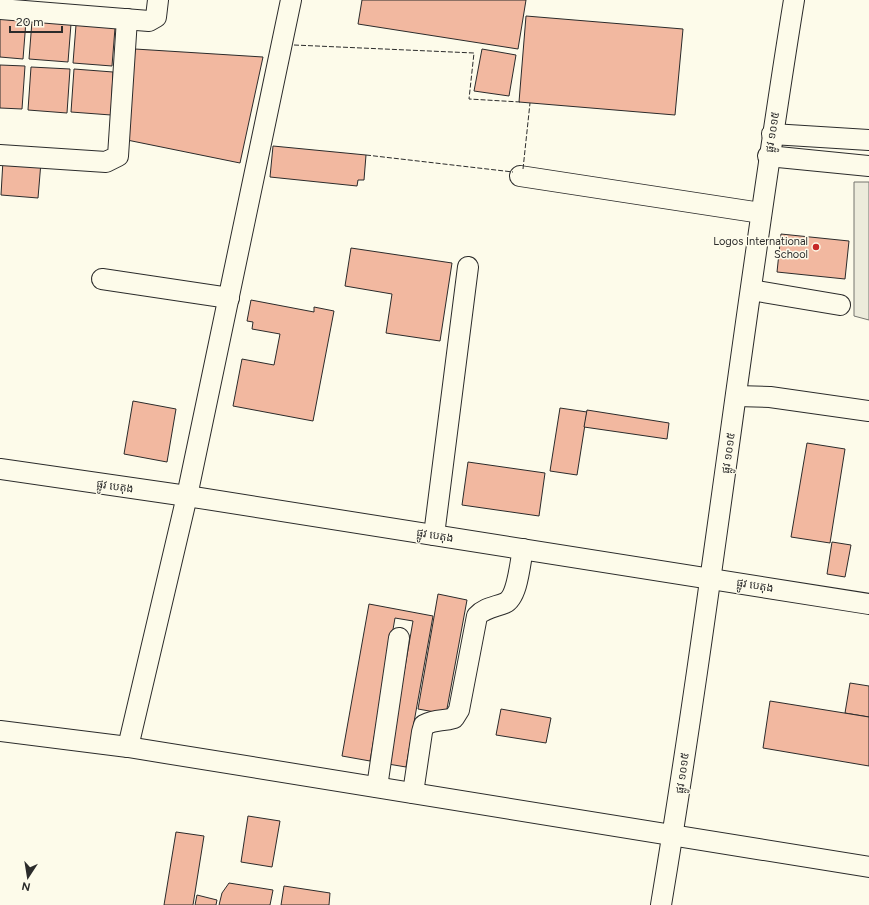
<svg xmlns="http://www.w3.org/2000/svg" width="869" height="905" font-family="Figtree,'Noto Sans Khmer',sans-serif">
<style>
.green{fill:#ecebdb;stroke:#74746e}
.building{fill:#f2b8a0;stroke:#2b2b2b}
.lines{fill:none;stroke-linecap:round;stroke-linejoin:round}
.minor-casing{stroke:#2b2b2b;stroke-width:22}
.minor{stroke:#fdfbea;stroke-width:20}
.fence{stroke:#2b2b2b;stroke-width:1;stroke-dasharray:5 2;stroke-linecap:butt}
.poi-dot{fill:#c62828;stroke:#fdfbea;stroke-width:1.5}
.labels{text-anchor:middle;stroke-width:3;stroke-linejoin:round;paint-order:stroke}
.street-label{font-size:11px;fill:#2b2b2b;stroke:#fdfbea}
.poi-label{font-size:11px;fill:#2b2b2b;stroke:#fdfbea;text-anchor:end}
</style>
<rect width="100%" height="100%" fill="#fdfbea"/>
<polygon class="green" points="854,182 869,182 869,320 854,316"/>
<g class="building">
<polygon points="362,0 526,0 518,49 358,24"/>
<polygon points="526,16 683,29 675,115 519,102"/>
<polygon points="0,19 26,21 23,59 0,57"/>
<polygon points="32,21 71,24 68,62 29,59"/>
<polygon points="76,25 115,28 112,66 73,63"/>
<polygon points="135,49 263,57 240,163 127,140"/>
<polygon points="482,49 516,55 509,96 474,91"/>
<polygon points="0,65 25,66 22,109 0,108"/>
<polygon points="31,67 70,69 67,113 28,110"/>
<polygon points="74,69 113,72 111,115 71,112"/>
<polygon points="273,146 366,155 364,180 358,180 357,186 270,177"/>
<polygon points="3,160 41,162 38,198 1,195"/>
<polygon points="781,234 849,241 845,279 777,272"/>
<polygon points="351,248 452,263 440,341 386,333 392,294 345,286"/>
<polygon points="251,300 314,312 314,307 334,311 313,421 233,406 242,359 274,365 280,334 252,329 253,322 247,321"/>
<polygon points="133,401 176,409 167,462 124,454"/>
<polygon points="560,408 587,412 577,475 550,471"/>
<polygon points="587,410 669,423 667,439 584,427"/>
<polygon points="807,443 845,449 830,543 791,537"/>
<polygon points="468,462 545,473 539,516 462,505"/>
<polygon points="832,542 851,545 845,577 827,574"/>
<polygon points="438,594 467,600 446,714 418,709"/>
<polygon points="369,604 433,616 406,767 388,764 413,621 395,618 370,761 342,756"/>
<polygon points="850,683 869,686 869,717 845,713"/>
<polygon points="770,701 869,717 869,766 763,748"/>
<polygon points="501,709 551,718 546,743 496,735"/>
<polygon points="248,816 280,821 272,867 241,862"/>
<polygon points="176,832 204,836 193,905 164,905"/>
<polygon points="229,883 273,890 270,905 219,905 222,893"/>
<polygon points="284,886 330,893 329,905 281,905"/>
<polygon points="197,895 217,900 216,905 195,905"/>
</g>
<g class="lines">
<defs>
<g id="minor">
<polyline points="0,9 149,21 156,17 158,0"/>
<polyline points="772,134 869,140"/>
<polyline points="0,155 106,162 118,156 127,19"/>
<polyline points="768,156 869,166"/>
<polyline points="520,176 761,213"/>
<polyline points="102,279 229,298"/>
<polyline points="751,290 840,305"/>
<polyline points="736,396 770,397 869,411"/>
<polyline points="0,469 187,496 869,604"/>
<polyline points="434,535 468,267"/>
<polyline points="0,731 128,747 869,867"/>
<polyline points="128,747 187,496 291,0"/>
<polyline points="377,787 399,638"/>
<path d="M413 793 422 732 424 725C437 718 442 722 454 718L459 710 477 616C484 608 495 607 505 603 518 597 520 562 523 549"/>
<path d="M661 905C711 604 745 301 794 0"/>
</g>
</defs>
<use href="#minor" class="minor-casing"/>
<use href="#minor" class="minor"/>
<g class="fence">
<polyline points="294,45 474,53 469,99 520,102"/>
<polyline points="366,155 513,172"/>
<polyline points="523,169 530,103"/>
</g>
</g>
<circle class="poi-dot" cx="816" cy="247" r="4"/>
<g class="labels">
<g class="street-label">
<text transform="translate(772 132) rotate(-81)" y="4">ផ្លូវ ១០១៥</text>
<text transform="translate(728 453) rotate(-82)" y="4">ផ្លូវ ១០១៥</text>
<text transform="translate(115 486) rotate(8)" y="4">ផ្លូវ បេតុង</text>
<text transform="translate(435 535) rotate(9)" y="4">ផ្លូវ បេតុង</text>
<text transform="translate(755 585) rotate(9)" y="4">ផ្លូវ បេតុង</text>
<text transform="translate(682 773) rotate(-82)" y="4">ផ្លូវ ១០១៥</text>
</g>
<g class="poi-label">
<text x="808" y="245">Logos International<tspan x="808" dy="13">School</tspan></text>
</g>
</g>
<g transform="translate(28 877) rotate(192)" stroke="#fdfbea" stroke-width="3" paint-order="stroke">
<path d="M0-3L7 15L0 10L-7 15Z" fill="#2b2b2b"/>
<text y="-6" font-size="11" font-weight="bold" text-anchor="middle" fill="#2b2b2b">N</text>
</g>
<path d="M10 26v6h52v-6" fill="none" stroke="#2b2b2b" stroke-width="2"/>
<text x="16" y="26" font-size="12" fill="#2b2b2b" stroke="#fdfbea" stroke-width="3" paint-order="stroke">20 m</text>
</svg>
